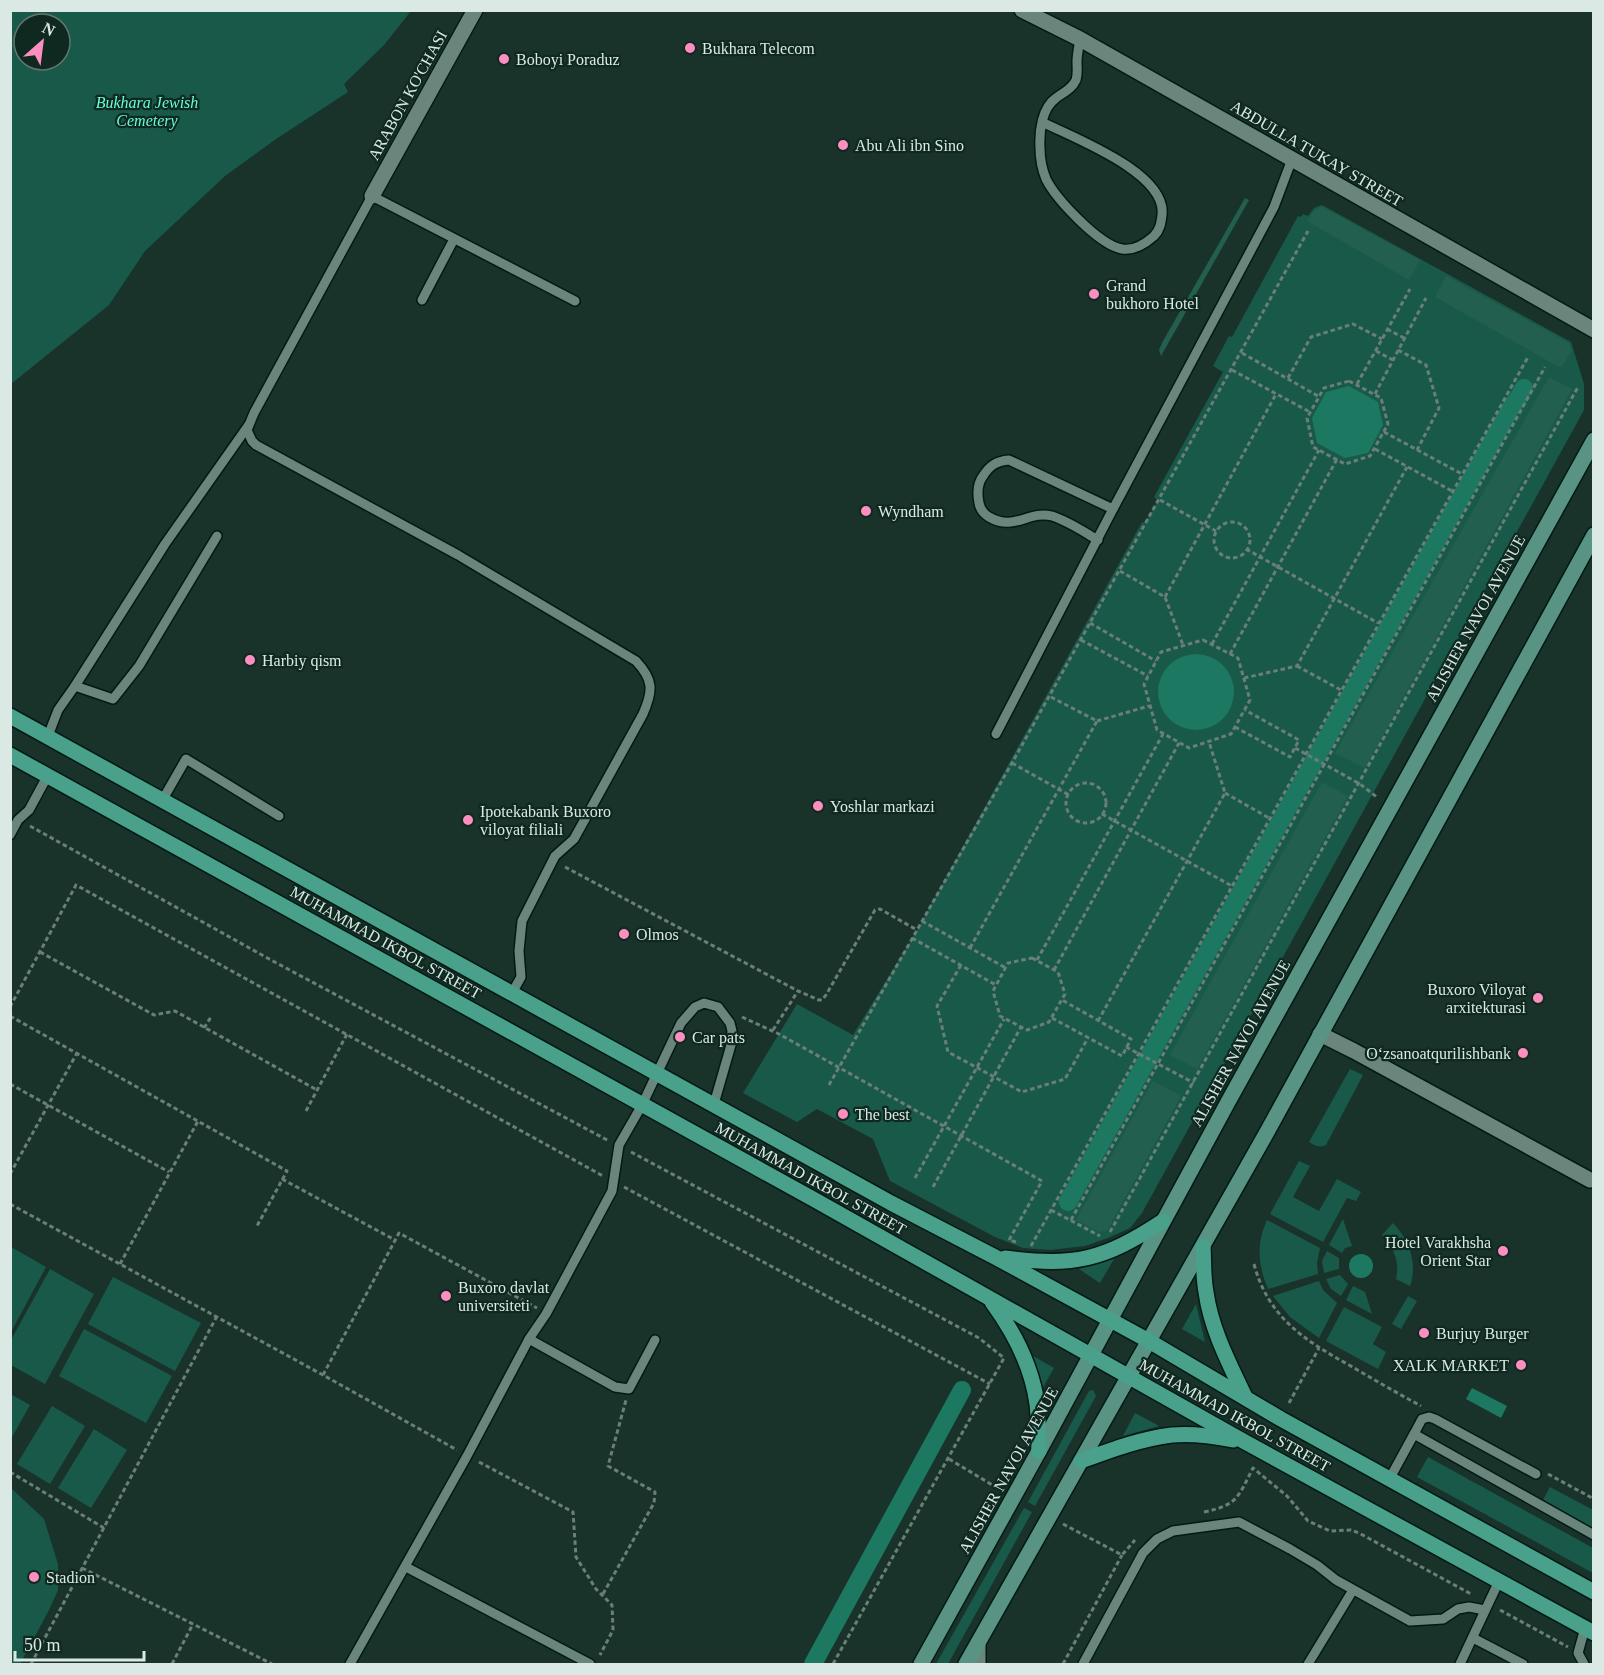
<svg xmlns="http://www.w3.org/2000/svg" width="1604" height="1675" font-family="'Times New Roman',serif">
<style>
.green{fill:#195949;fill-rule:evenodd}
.forest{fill:#235f4f}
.water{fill:#1d7862}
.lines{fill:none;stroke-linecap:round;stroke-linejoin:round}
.canal{stroke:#1d7862;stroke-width:18}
.service-casing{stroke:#021a14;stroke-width:12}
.minor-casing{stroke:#021a14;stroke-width:18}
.tertiary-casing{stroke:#021a14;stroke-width:18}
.secondary-casing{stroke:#021a14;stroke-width:18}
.primary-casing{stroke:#021a14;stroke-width:18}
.path{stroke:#697f78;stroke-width:3;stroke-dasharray:4.5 3;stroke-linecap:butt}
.service{stroke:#69857c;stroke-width:9}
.minor{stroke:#69857c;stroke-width:15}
.tertiary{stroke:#69857c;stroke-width:15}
.secondary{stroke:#599384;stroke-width:15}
.primary{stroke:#49a18b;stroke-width:15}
.poi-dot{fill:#fd8ec0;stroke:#0f2921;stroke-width:2}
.labels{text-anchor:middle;stroke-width:4.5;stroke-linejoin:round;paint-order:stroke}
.poi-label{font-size:16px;fill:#dae9e4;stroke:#0f2921;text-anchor:start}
.street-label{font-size:16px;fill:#dae9e4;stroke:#0f2921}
.park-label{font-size:16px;font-style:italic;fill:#65fed6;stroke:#0f2921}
</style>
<rect width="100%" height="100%" fill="#19332b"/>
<g class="green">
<path d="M11 10H411V11L384 45 344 84 348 92 276 139 225 176 145 251 109 305 11 384ZM24 24H60V60H24Z"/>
<polygon points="1322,205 1571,342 1584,384 1584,410 1142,1213 1130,1228 1108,1238 1085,1246 1050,1250 1023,1248 995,1237 890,1181 873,1139 817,1109 797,1122 743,1093 797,1004 853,1035 917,930 1142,522 1145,523 1158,500 1154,497 1223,372 1213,366 1229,336 1232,337 1298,216 1301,217 1303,214 1308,216 1314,208"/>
<path d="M1350 1069 1363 1075 1326 1145C1319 1148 1315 1146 1309 1142Z"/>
<polygon points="1299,1161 1310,1166 1293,1197 1319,1211 1337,1179 1361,1192 1356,1201 1347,1198 1323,1242 1270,1214"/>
<polygon points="1343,1219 1352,1246 1345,1248 1342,1253 1329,1245"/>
<path d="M1267 1220 1320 1248 1317 1263 1318 1274 1268 1289C1258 1265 1256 1244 1267 1220Z"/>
<path d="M1393 1223C1409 1240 1418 1263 1410 1286L1396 1279C1400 1262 1394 1248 1382 1235Z"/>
<polygon points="11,1247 46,1267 11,1332"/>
<polygon points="1327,1251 1339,1258 1339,1269 1324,1273 1322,1261"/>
<polygon points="1114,1259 1100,1283 1079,1269"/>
<polygon points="50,1269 94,1294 45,1384 11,1365 11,1340"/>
<polygon points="1340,1275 1348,1284 1341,1296 1331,1289 1326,1279"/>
<polygon points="113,1277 201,1323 175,1371 88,1324"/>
<polygon points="1319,1281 1323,1290 1337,1303 1319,1338 1290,1317 1273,1296"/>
<polygon points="1353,1286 1365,1292 1372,1314 1346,1300"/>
<polygon points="1408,1296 1417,1301 1401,1329 1392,1324"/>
<polygon points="1196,1304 1205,1342 1182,1329"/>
<polygon points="1344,1307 1382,1327 1373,1344 1386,1352 1378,1369 1326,1341"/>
<polygon points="84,1329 172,1376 146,1423 59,1376"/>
<polygon points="1033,1356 1054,1368 1042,1389"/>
<polygon points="1093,1390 1096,1396 1035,1506 1028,1502 1089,1391"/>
<polygon points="12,1395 30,1405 11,1439 10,1397"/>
<polygon points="52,1406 85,1426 50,1484 17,1464"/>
<polygon points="1135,1413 1159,1426 1123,1436"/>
<polygon points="94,1429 127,1450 91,1508 58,1488"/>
<polygon points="1428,1457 1593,1548 1593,1573 1417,1477"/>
<polygon points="1550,1487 1593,1510 1593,1530 1542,1502"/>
<polygon points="11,1488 44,1519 58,1564 58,1590 49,1610 20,1664 11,1664"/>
<polygon points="1024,1508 1032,1512 948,1664 936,1664"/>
</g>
<g class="forest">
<polygon points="1245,198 1249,200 1161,356 1159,350 1163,341"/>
<polygon points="1322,207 1420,260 1409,280 1307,221 1314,211"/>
<polygon points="1446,276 1569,343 1572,351 1563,365 1559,367 1435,297"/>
<polygon points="1549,377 1572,389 1365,768 1335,753"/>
<polygon points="1322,782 1348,796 1197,1069 1170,1055"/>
<polygon points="1153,1081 1181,1096 1109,1227 1107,1230 1099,1232 1076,1220"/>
</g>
<g class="water">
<polygon points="1349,386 1378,402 1383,425 1368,453 1345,458 1317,443 1312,418 1326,392"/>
<circle cx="1196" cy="692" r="38"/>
<circle cx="1361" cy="1266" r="12"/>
<polygon points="1472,1388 1507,1406 1501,1418 1466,1399"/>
</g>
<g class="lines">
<g class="canal">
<polyline points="1068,1202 1513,404 1516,402 1524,388"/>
<polyline points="813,1664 962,1390"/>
</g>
<defs>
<g id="service">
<path d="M1042 122C1074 138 1167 173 1162 215 1161 223 1160 230 1154 236 1145 244 1134 251 1122 249 1099 245 1056 199 1046 179 1042 169 1040 158 1040 148 1039 131 1042 108 1056 98 1064 92 1072 89 1076 80 1078 74 1077 68 1077 62 1077 54 1079 46 1080 39"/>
<polyline points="422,300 454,239"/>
<path d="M1098 540C1084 532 1068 521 1052 516 1028 510 1015 532 989 517 984 514 980 509 979 503 977 493 977 484 983 476 990 465 997 461 1009 460L1113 509 1274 207 1292 159"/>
<polyline points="75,686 113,699 139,666 217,536"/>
<polyline points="996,734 1113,509"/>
<polyline points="48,736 58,710 75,686 165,544 248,426"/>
<polyline points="163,799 186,759 279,816"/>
<polyline points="10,835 18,820 29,810 48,775"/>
<path d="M512 993 521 977 519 951 522 921 555 856 574 839 643 714C653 691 654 680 636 661L458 555 256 445 252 441 247 430 254 413 372 196 575 301"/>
<polyline points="529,1339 615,1387 629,1389 655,1340"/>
<polyline points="1414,1434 1422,1419 1429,1417 1435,1419 1536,1474"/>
<polyline points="1390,1478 1414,1434 1594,1535"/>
<polyline points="406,1567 590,1664"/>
<polyline points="1473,1638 1523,1664"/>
<polyline points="350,1664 467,1456 529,1339 546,1314 612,1191 619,1145 642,1105 681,1023 695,1007 704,1003 718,1007 730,1023 732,1031 731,1045 714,1104"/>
<polyline points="1083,1664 1143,1553 1157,1539 1173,1531 1239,1522 1290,1549 1317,1565 1336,1580 1410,1621 1443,1619 1458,1609 1469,1607 1485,1610"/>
<polyline points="1308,1664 1353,1590"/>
<polyline points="1460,1664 1499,1581"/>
<polyline points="1584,1664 1578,1653 1585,1628"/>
</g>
<g id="minor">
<polyline points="372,196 475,10"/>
<polyline points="1320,1034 1354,1051 1590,1180"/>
<polyline points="978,1643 978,1664"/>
</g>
<polyline id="tertiary" points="1022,10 1080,39 1594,330"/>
<g id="secondary">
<polyline points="921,1664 1039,1451 1228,1102 1594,440"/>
<polyline points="966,1664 1267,1132 1594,535"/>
</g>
<g id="primary">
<polyline points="10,716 891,1203 995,1257 1149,1341 1281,1419 1594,1592"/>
<polyline points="10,755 815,1200 1245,1442 1594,1633"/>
<path d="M1203 1246C1204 1261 1203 1277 1206 1292 1211 1329 1229 1363 1245 1397"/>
<path d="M1005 1258C1075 1267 1104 1260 1163 1221"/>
<path d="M992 1302C1014 1332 1032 1367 1037 1404 1039 1420 1038 1436 1039 1451"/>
<path d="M1081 1461C1111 1450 1140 1439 1172 1435 1192 1433 1213 1436 1233 1440"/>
</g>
</defs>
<use href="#service" class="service-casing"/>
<use href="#minor" class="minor-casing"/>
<use href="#tertiary" class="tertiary-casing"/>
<use href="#secondary" class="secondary-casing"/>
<use href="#primary" class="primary-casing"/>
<g class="path">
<polyline points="1387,329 1404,338"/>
<polyline points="1398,350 1426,365 1439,408 1417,450"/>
<polyline points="1376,351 1393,360"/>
<polyline points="1242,353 1318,396"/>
<polyline points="1232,370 1310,412"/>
<polyline points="1288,378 1311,337 1353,324 1382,339"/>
<polygon points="1349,381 1381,398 1388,424 1370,456 1345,464 1313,447 1307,418 1324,388"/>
<polyline points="1357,384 1410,289"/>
<polyline points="1375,394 1426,298"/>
<polyline points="1384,432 1462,474"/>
<polyline points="1375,449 1452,491"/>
<polyline points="1160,500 1216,531"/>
<circle cx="1232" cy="540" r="18"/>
<polyline points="1246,549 1378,623"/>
<polyline points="1120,571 1165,597 1183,645"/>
<polyline points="1165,597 1276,394"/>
<polyline points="1090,623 1156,661"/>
<polyline points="1081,640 1148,676"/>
<polygon points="1203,640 1238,658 1250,700 1231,734 1189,748 1157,730 1144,684 1161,652"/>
<polyline points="1212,644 1319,450"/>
<polyline points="1230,654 1337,459"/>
<polyline points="1297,666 1341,690"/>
<polyline points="1244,678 1297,666 1407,467"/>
<polyline points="1097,721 1149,706"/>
<polyline points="1235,727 1290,757 1299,740 1245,710"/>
<polyline points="1295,748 1360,784 1378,798"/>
<polyline points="1012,763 1069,795"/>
<circle cx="1086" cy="803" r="20"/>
<polyline points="1225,793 1269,818"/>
<polyline points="1102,814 1232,886"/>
<polyline points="30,826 271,960 609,1141"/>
<polyline points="565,867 798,991 819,1000 822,1000 826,995 875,910 880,909 917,930"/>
<polyline points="922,921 1006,968"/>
<polyline points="912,938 996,985"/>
<polyline points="970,948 1097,721 1049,696"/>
<polyline points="40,952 154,1015 175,1011 317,1090"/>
<polygon points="1032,958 1058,972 1065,994 1049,1022 1027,1030 1000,1016 993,991 1008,963"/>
<polyline points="1037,960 1163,734"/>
<polyline points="961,965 937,1006 948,1052 1022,1092 1065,1079 1088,1038"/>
<polyline points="1054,970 1179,743"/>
<polyline points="10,1007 76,885 603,1176"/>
<polyline points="10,1016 287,1171 257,1226"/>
<polyline points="742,1017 779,1034 1042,1181 1009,1240 1016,1242"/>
<polyline points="1052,1018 1122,1056 1131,1039 1062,1000"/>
<polyline points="1098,1021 1225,793 1209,742"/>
<polyline points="204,1028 211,1017"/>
<polyline points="773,1030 798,991"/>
<polyline points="1126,1047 1194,1083"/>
<polyline points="10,1084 169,1172"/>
<polyline points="829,1085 1012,763 1308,231"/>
<polyline points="306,1111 347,1034"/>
<polyline points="631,1152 979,1338 1004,1358 833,1664"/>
<polyline points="10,1174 77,1053"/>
<polyline points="915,1178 1004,1019"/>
<polyline points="282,1179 395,1240"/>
<polyline points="624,1187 990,1384"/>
<polyline points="933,1187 1021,1027"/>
<polyline points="10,1204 323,1375 457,1450"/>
<polyline points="1051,1210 1100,1236"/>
<polyline points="1071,1220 1545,367"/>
<polyline points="1110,1232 1578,387"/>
<polyline points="1031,1246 1528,357"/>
<polyline points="120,1264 198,1121"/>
<path d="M1254 1264C1268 1317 1304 1340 1349 1365 1373 1379 1397 1393 1421 1406"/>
<polyline points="323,1375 399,1233 537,1308"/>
<polyline points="1289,1403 1319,1348"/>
<polyline points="949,1459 999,1489"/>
<polyline points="479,1462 573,1512 576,1557 596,1589 612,1605 613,1630 600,1655"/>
<polyline points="10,1472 104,1528"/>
<polyline points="1548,1474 1594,1499"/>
<path d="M1204 1512C1238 1505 1238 1497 1253 1468L1287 1496 1308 1521 1330 1531 1351 1530 1359 1533 1471 1594"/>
<polyline points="1063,1524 1122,1555 1135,1540"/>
<polyline points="82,1568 272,1664"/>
<polyline points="603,1594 654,1503 655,1492 608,1466 626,1400"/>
<polyline points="1500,1610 1568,1647"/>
<polyline points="31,1664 217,1316"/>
<polyline points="172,1664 193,1624"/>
<polyline points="1063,1664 1122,1555"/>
</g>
<use href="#service" class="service"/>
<use href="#minor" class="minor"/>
<use href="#tertiary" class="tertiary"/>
<use href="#secondary" class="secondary"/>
<use href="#primary" class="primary"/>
</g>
<g class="poi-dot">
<circle cx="690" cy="48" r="6"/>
<circle cx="504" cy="59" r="6"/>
<circle cx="843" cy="145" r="6"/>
<circle cx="1094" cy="294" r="6"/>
<circle cx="866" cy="511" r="6"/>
<circle cx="250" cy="660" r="6"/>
<circle cx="818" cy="806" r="6"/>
<circle cx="468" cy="820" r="6"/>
<circle cx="624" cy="934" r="6"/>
<circle cx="1538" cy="998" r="6"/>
<circle cx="680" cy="1037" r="6"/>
<circle cx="1523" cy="1053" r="6"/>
<circle cx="843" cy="1114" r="6"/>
<circle cx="1503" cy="1251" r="6"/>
<circle cx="446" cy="1296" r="6"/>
<circle cx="1424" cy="1333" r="6"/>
<circle cx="1521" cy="1365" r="6"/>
<circle cx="34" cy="1577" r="6"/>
</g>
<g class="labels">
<g class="poi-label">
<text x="702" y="54">Bukhara Telecom</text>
<text x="516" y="65">Boboyi Poraduz</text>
<text x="855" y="151">Abu Ali ibn Sino</text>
<text x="1106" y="291">Grand<tspan x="1106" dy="18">bukhoro Hotel</tspan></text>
<text x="878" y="517">Wyndham</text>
<text x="262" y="666">Harbiy qism</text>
<text x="830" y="812">Yoshlar markazi</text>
<text x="480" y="817">Ipotekabank Buxoro<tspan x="480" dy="18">viloyat filiali</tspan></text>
<text x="636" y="940">Olmos</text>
<text x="1526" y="995" text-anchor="end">Buxoro Viloyat<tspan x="1526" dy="18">arxitekturasi</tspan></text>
<text x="692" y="1043">Car pats</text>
<text x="1511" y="1059" text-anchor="end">Oʻzsanoatqurilishbank</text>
<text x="855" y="1120">The best</text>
<text x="1491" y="1248" text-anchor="end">Hotel Varakhsha<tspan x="1491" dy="18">Orient Star</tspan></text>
<text x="458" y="1293">Buxoro davlat<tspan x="458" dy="18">universiteti</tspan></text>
<text x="1436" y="1339">Burjuy Burger</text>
<text x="1509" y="1371" text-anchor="end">XALK MARKET</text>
<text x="46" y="1583">Stadion</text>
</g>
<g class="street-label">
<text transform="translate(407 95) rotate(-61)" y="6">ARABON KO'CHASI</text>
<text transform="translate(1317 153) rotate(30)" y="6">ABDULLA TUKAY STREET</text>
<text transform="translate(1475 618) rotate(-61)" y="6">ALISHER NAVOI AVENUE</text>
<text transform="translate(386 942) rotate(29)" y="6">MUHAMMAD IKBOL STREET</text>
<text transform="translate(1240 1043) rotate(-61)" y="6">ALISHER NAVOI AVENUE</text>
<text transform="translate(811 1178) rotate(29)" y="6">MUHAMMAD IKBOL STREET</text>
<text transform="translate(1235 1415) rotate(29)" y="6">MUHAMMAD IKBOL STREET</text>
<text transform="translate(1008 1470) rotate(-61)" y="6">ALISHER NAVOI AVENUE</text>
</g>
<g class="park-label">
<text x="147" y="108">Bukhara Jewish<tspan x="147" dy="18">Cemetery</tspan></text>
</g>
</g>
<rect width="1604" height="1675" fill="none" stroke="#dae9e4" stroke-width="24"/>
<g transform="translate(42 42) rotate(28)"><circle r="28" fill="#0f2921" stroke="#60766f" stroke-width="1.5"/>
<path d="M0-4.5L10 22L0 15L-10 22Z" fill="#fd8ec0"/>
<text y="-9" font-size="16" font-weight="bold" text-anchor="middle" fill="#dae9e4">N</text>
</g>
<path d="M15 1651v9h129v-9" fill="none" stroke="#dae9e4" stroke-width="3"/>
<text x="24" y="1651" font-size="18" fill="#dae9e4" stroke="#0f2921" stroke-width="4.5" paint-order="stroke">50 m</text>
</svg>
